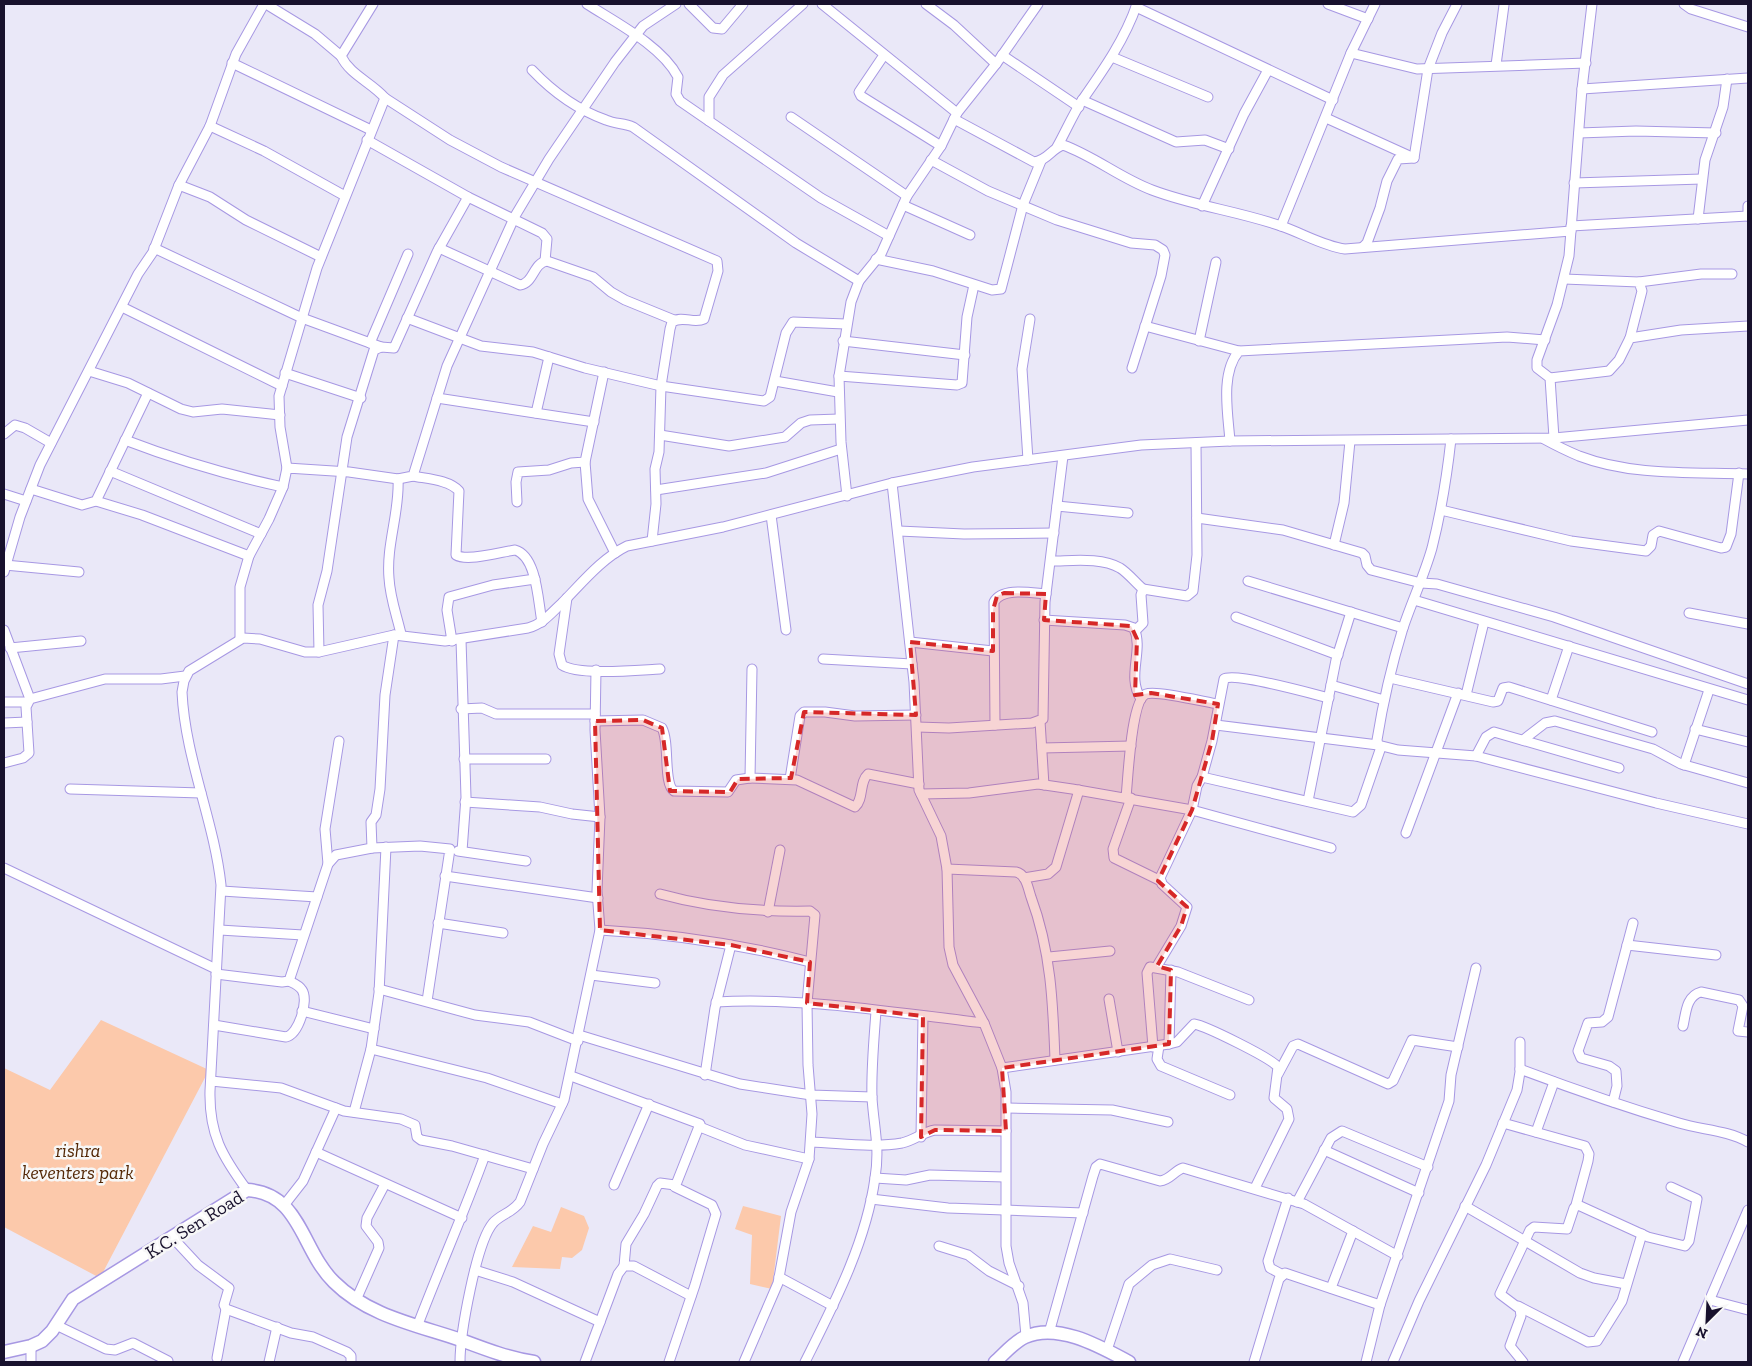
<svg xmlns="http://www.w3.org/2000/svg" width="1752" height="1366" font-family="'Zilla Slab',serif">
<style>
.green{fill:#fcc9ab}
.lines{fill:none;stroke-linecap:round;stroke-linejoin:round}
.street-casing{stroke:#a798e3;stroke-width:11}
.secondary-casing{stroke:#a798e3;stroke-width:15}
.street{stroke:#fff;stroke-width:9}
.secondary{stroke:#fff;stroke-width:12}
.marked{fill:#d62828;fill-opacity:0.2;stroke:#d62828;stroke-width:4;stroke-dasharray:10 6;stroke-linejoin:round}
.labels{text-anchor:middle;stroke-width:5;stroke-linejoin:round;paint-order:stroke}
.park-label{font-size:19px;font-style:italic;fill:#532705;stroke:#f7f7f7}
.street-label{font-size:19px;fill:#18112d;stroke:#f7f7f7}
</style>
<rect width="100%" height="100%" fill="#eae8f8"/>
<g class="green">
<polygon points="101,1020 209,1070 100,1278 4,1227 4,1068 50,1090"/>
<polygon points="743,1206 781,1216 772,1289 750,1284 752,1235 735,1229"/>
<polygon points="561,1207 584,1216 589,1228 582,1250 572,1258 562,1257 560,1269 512,1267 533,1226 551,1232"/>
</g>
<g class="lines">
<defs>
<g id="street">
<polyline points="266,4 315,34 341,56"/>
<path d="M587 4C615 22 662 46 678 77L676 94 680 101 709 121"/>
<polyline points="689,4 713,28 722,29 743,4"/>
<polyline points="803,4 723,75 709,97 709,121 821,198 889,236"/>
<polyline points="822,4 957,113 941,146 907,196 881,254 859,281 851,302 839,376 841,442 847,496"/>
<polyline points="926,4 954,25 996,64"/>
<polyline points="1328,4 1368,19"/>
<polyline points="1684,4 1691,9 1748,27"/>
<polyline points="1136,7 1333,100"/>
<polyline points="1351,53 1417,69 1586,63"/>
<polyline points="884,55 859,92 861,96 941,146"/>
<polyline points="1002,55 1079,107"/>
<polyline points="1112,57 1208,97"/>
<polyline points="232,63 371,130"/>
<polyline points="1496,65 1504,5"/>
<path d="M532 70C552 91 578 110 606 120 615 124 624 123 633 127L796 243 859 281"/>
<polyline points="1582,89 1748,78"/>
<path d="M385 98 450 140 501 167 717 261 718 271 704 319C694 324 682 315 672 322L670 329 661 386 659 452 655 469 656 504 652 541"/>
<polyline points="1082,100 1176,142 1205,140 1229,149"/>
<polyline points="957,113 996,64 1038,4"/>
<polyline points="791,117 907,196"/>
<polyline points="1326,118 1414,158 1398,159 1387,181 1380,208 1367,243 1363,247"/>
<path d="M954 119 1034 162C1048 160 1051 149 1063 145 1094 156 1120 178 1152 190 1194 206 1238 211 1281 226 1302 233 1323 246 1345 249L1571 231"/>
<polyline points="210,126 264,151 345,196"/>
<polyline points="1579,133 1636,131 1716,133"/>
<polyline points="367,140 468,197 542,233 547,239 545,261"/>
<path d="M1057 147C1066 131 1073 114 1083 99 1104 69 1125 39 1137 4"/>
<polyline points="1414,158 1428,69 1442,33 1457,4"/>
<polyline points="931,160 988,191 1057,220 1131,243 1155,245 1163,250 1165,255 1161,276 1132,368"/>
<polyline points="1574,183 1702,179"/>
<polyline points="179,185 210,197 246,220 321,257"/>
<polyline points="903,205 970,235"/>
<polyline points="1202,206 1244,114 1268,70"/>
<polyline points="1748,216 1748,206"/>
<polyline points="1698,219 1705,160 1723,107 1727,79"/>
<polyline points="1281,226 1351,53 1375,4"/>
<polyline points="1571,226 1748,216"/>
<polyline points="154,248 302,318 381,347"/>
<path d="M439 248 520 285C534 283 533 263 547 261L593 277 611 292 625 300 674 320"/>
<polyline points="876,259 933,271 992,290 1001,289 1023,205 1041,161"/>
<polyline points="1564,279 1639,282 1642,291 1630,338"/>
<polyline points="1639,282 1701,274 1732,274"/>
<polyline points="122,307 282,386"/>
<polyline points="407,318 481,346 533,352 585,368 661,386 764,401 770,397 786,333 793,322 846,324"/>
<polyline points="1145,326 1239,351"/>
<polyline points="843,341 965,355"/>
<polyline points="1199,341 1216,262"/>
<polyline points="370,343 408,254"/>
<polyline points="89,371 128,383 181,409 193,412 222,409 280,415"/>
<polyline points="285,373 361,398"/>
<polyline points="839,376 957,385 962,383 967,317 974,285"/>
<polyline points="1550,378 1609,371 1619,360 1630,338 1681,330 1748,326"/>
<polyline points="775,381 838,392"/>
<polyline points="437,398 594,422"/>
<polyline points="536,413 549,357"/>
<polyline points="4,434 15,425 25,428 51,443"/>
<polyline points="660,435 729,446 785,437 801,423 810,420 839,419"/>
<polyline points="1554,438 1550,378 1537,368 1537,360 1557,305 1569,256 1582,89 1592,4"/>
<path d="M1451 439C1447 476 1441 512 1432 548 1424 576 1412 601 1403 628 1392 664 1383 702 1377 740L1378 745 1398 750 1476 756 1656 803 1748 824"/>
<path d="M1544 439C1555 445 1567 451 1579 456 1631 476 1693 472 1748 474"/>
<path d="M125 440C177 460 228 475 283 487"/>
<path d="M1230 441C1228 414 1220 373 1239 351L1507 337 1545 340"/>
<polyline points="1028,460 1022,369 1030,319"/>
<polyline points="585,462 588,499 615,553"/>
<path d="M287 468 280 427 279 396 317 268 385 98C371 82 350 75 341 56L373 4"/>
<polyline points="110,471 261,534"/>
<path d="M413 476C428 479 449 480 459 491L456 555C467 562 501 552 515 550 537 556 538 602 542 622"/>
<path d="M398 479C400 511 386 545 389 578 390 598 397 616 401 634"/>
<polyline points="892,483 914,682 919,790 941,836 947,869 949,947 953,965 984,1023 1002,1068 1006,1092 1006,1246 1009,1263 1023,1303 1026,1336"/>
<polyline points="31,489 82,505 96,501 148,393"/>
<polyline points="656,490 766,473 841,449"/>
<polyline points="4,494 26,501"/>
<polyline points="96,501 142,515 249,556"/>
<polyline points="517,502 516,482 518,472 549,470 571,463 585,462 604,372"/>
<polyline points="1057,506 1128,513"/>
<polyline points="1441,510 1571,541 1646,551 1651,546 1653,535 1659,531 1721,548 1726,547 1731,534 1739,473"/>
<polyline points="771,515 786,630"/>
<polyline points="1197,518 1283,530 1362,553 1365,556 1367,565 1371,570 1421,583 1437,584 1554,617 1748,684"/>
<polyline points="899,531 964,534 1054,533"/>
<polyline points="1334,545 1344,503 1350,441"/>
<path d="M1051 561C1072 561 1101 557 1120 568 1128 573 1136 583 1143 589"/>
<polyline points="5,565 79,572"/>
<polyline points="4,572 20,517 40,465 138,274 153,252 179,185 210,126 236,54 264,4"/>
<polyline points="1248,581 1403,628"/>
<path d="M567 598 559 654 562 665C578 676 639 670 660 669"/>
<polyline points="1414,600 1748,700"/>
<polyline points="1689,613 1748,624"/>
<polyline points="1236,617 1338,655"/>
<path d="M1044 620 1125 625 1134 628C1144 651 1126 676 1141 699"/>
<polyline points="4,630 30,699"/>
<polyline points="1135,631 1143,623 1141,595 1143,589 1187,596 1193,591 1197,555 1196,443"/>
<polyline points="240,639 240,587 249,556 269,519 283,487 287,468 349,472 398,479 413,476 447,366 515,216 549,159 615,62 643,26 676,4"/>
<polyline points="461,640 466,797 462,851"/>
<polyline points="452,641 447,610 449,597 493,585 535,579"/>
<polyline points="910,642 993,651"/>
<polyline points="10,648 81,641"/>
<polyline points="319,652 318,605 327,571 347,437 374,350 381,347 394,348 437,252 468,197"/>
<polyline points="823,659 912,664"/>
<path d="M752 669 750 778 797 780 855 807C864 799 859 782 868 774L919 784"/>
<polyline points="1390,678 1493,702 1498,701 1503,688 1509,687 1652,732"/>
<polyline points="1331,685 1384,700"/>
<polyline points="1466,695 1484,622"/>
<polyline points="1551,700 1569,646"/>
<polyline points="4,702 27,702"/>
<polyline points="461,709 482,708 496,714 595,714"/>
<path d="M595 721 643 720 662 728C670 743 663 784 674 791L728 792 736 780 750 778"/>
<polyline points="1040,721 1044,785"/>
<polyline points="4,723 27,722"/>
<path d="M995 725 994 602C1002 587 1032 593 1046 594"/>
<polyline points="1216,725 1378,745"/>
<polyline points="917,727 949,728 1032,723 1043,719 1045,602 1063,456"/>
<polyline points="1695,729 1748,742"/>
<polyline points="1523,740 1545,723 1555,721 1653,749 1681,764 1748,783"/>
<polyline points="1042,748 1131,746"/>
<polyline points="1476,756 1486,737 1494,732 1619,768"/>
<polyline points="464,759 546,759"/>
<polyline points="4,763 23,758 29,753 26,707 30,699 105,679 161,679 185,676"/>
<polyline points="1684,765 1709,690"/>
<polyline points="1202,777 1353,812 1361,805 1381,747"/>
<polyline points="790,779 800,716 804,712 825,712 855,716 916,715"/>
<polyline points="70,789 201,793"/>
<polyline points="921,794 969,793 1038,784 1072,789 1192,810 1331,848"/>
<path d="M1126 797C1128 780 1131 700 1146 694 1156 690 1205 702 1218 704"/>
<polyline points="1131,798 1113,849 1114,858 1161,881"/>
<polyline points="1308,801 1336,660 1351,612"/>
<polyline points="465,802 540,807 572,814 600,817"/>
<polyline points="1406,833 1458,693"/>
<polyline points="372,848 420,846 450,849 427,1001"/>
<polyline points="458,851 526,861"/>
<polyline points="328,864 325,829 339,741"/>
<polyline points="4,868 216,969"/>
<path d="M947 869 1016 872C1026 874 1028 888 1031 897 1051 951 1053 1003 1055 1060"/>
<polyline points="445,876 598,898"/>
<polyline points="1024,878 1048,874 1056,867 1079,790"/>
<polyline points="222,891 317,897"/>
<path d="M660 894C710 908 759 912 810 911L815 915 807 1003 808 1065 812 1114 809 1159 791 1212 778 1283 744 1362"/>
<polyline points="768,912 780,850"/>
<polyline points="438,923 503,933"/>
<polyline points="220,930 303,935"/>
<path d="M600 930C671 934 741 944 810 962"/>
<polyline points="1627,945 1716,955"/>
<polyline points="1049,957 1110,951"/>
<path d="M1157 966 1181 926 1187 907 1162 884 1160 878 1192 810 1197 786 1202 777 1212 741 1224 679C1234 672 1313 694 1329 698"/>
<polyline points="216,974 282,982 289,981 328,864 336,855 372,848 371,822 376,815 380,789 385,695 394,635"/>
<polyline points="591,975 655,983"/>
<polyline points="379,989 475,1015 529,1022 578,1041"/>
<polyline points="1109,999 1118,1052"/>
<path d="M716 1002C805 997 895 1013 984 1023"/>
<polyline points="302,1011 374,1029"/>
<path d="M214 1025 286 1037C299 1034 309 1000 302 990 299 985 293 983 289 981"/>
<path d="M1683 1026C1686 1013 1686 996 1701 992L1739 1000 1743 1006 1738 1031 1748 1032"/>
<polyline points="579,1035 740,1084 811,1095 872,1097"/>
<polyline points="1169,1044 1171,970"/>
<polyline points="1159,1046 1157,1059 1161,1066 1230,1095"/>
<polyline points="1153,1047 1147,973 1150,967 1178,972 1249,1000"/>
<polyline points="371,1049 487,1078 562,1104"/>
<path d="M1002 1068 1169 1044 1177 1042 1194 1024C1206 1026 1271 1058 1278 1067L1274 1098 1287 1109 1289 1119 1255 1188"/>
<path d="M1520 1069C1573 1089 1625 1107 1679 1123 1702 1130 1727 1130 1748 1142"/>
<polyline points="1278,1074 1293,1046 1298,1044 1388,1084 1393,1081 1412,1040 1458,1047"/>
<polyline points="705,1075 715,1008 731,945"/>
<polyline points="571,1076 700,1124 675,1187 712,1205 716,1214 695,1285 669,1362"/>
<polyline points="211,1081 281,1088 344,1111 401,1119 415,1125 417,1137 421,1140 452,1146 533,1169"/>
<polyline points="1613,1102 1617,1086 1616,1071 1609,1066 1581,1058 1578,1051 1588,1023 1602,1022 1608,1017 1633,923"/>
<polyline points="1007,1108 1112,1110 1168,1122"/>
<polyline points="354,1112 371,1049 379,993 386,847"/>
<polyline points="1503,1123 1585,1146 1589,1154 1588,1161 1576,1205"/>
<polyline points="700,1127 745,1145 809,1159"/>
<polyline points="1536,1132 1554,1082"/>
<polyline points="921,1137 923,1016"/>
<path d="M811 1142C840 1143 874 1148 902 1143 915 1140 923 1132 935 1130L1006 1131"/>
<polyline points="1324,1150 1419,1193"/>
<polyline points="316,1152 462,1218"/>
<polyline points="875,1178 906,1180 930,1175 1005,1177"/>
<polyline points="614,1185 649,1104"/>
<path d="M247 1190C222 1156 209 1134 210 1091L221 885C214 820 185 758 182 692L184 681 189 671 243 638 260 639 305 652H319L394 635 445 641 528 628C543 624 551 613 562 603 581 584 602 558 627 546L723 527 892 483 973 467 1141 445 1230 441 1554 438 1748 420"/>
<polyline points="871,1199 948,1208 1083,1213"/>
<polyline points="1297,1202 1331,1138 1342,1131 1428,1167"/>
<polyline points="285,1204 303,1181 336,1108"/>
<polyline points="1465,1206 1580,1273 1594,1278 1626,1284"/>
<polyline points="172,1237 198,1265 229,1288 224,1305 226,1309 291,1333 313,1337 347,1352 351,1356 351,1362"/>
<polyline points="939,1246 968,1255 989,1271 1019,1286"/>
<polyline points="624,1266 626,1244 644,1214 657,1186 660,1183 675,1185"/>
<polyline points="475,1270 513,1282 600,1322"/>
<polyline points="1283,1275 1270,1268 1268,1261 1288,1198"/>
<polyline points="779,1277 833,1306"/>
<polyline points="1331,1288 1353,1231"/>
<polyline points="356,1300 379,1248 378,1242 366,1226 367,1218 385,1184"/>
<polyline points="1710,1300 1748,1310"/>
<polyline points="1518,1306 1588,1342 1597,1341 1622,1301 1642,1234"/>
<polyline points="56,1325 106,1349 115,1350 133,1343 168,1361"/>
<path d="M417 1327C439 1269 464 1213 485 1155"/>
<path d="M1049 1333 1093 1176 1096 1167 1100 1164 1160 1181C1170 1180 1174 1171 1183 1168L1304 1204 1398 1256"/>
<polyline points="1107,1350 1129,1284 1152,1265 1170,1259 1217,1270"/>
<polyline points="217,1358 226,1309"/>
<polyline points="31,1362 31,1346"/>
<polyline points="269,1362 277,1327"/>
<path d="M460 1362C460 1335 476 1243 493 1223 501 1214 512 1213 520 1202L543 1144 564 1100 600 930 597 891 600 817 595 730 596 670"/>
<polyline points="585,1362 618,1274 624,1266 634,1266 691,1296"/>
<path d="M805 1362C834 1304 866 1243 875 1178 880 1147 874 1128 872 1098 871 1070 874 1040 876 1011"/>
<polyline points="1254,1362 1279,1279 1285,1273 1380,1305"/>
<polyline points="1366,1362 1380,1305 1449,1101 1451,1075 1476,968"/>
<polyline points="1393,1362 1419,1301 1486,1165 1517,1090 1520,1072 1520,1042"/>
<polyline points="1523,1362 1510,1346 1521,1316 1520,1309 1500,1294 1530,1230 1534,1227 1567,1229 1574,1208 1578,1205 1648,1237 1685,1246 1689,1241 1697,1199 1671,1187"/>
<polyline points="1683,1362 1748,1210"/>
</g>
<g id="secondary">
<path d="M4 1352 31 1346 42 1341 52 1331 73 1299 247 1190C301 1193 301 1250 334 1282 368 1316 417 1325 461 1340 485 1349 508 1358 534 1362"/>
<path d="M995 1362C1004 1354 1014 1342 1025 1337 1058 1322 1101 1347 1129 1362"/>
</g>
</defs>
<use href="#street" class="street-casing"/>
<use href="#secondary" class="secondary-casing"/>
<use href="#street" class="street"/>
<use href="#secondary" class="secondary"/>
</g>
<path class="marked" d="M1004 593 1046 594 1044 620 1131 626 1137 639 1135 695 1151 693 1218 704 1212 741 1192 810 1158 881 1187 907 1181 926 1157 966 1171 970 1169 1044 1002 1068 1006 1131 935 1130 921 1137 923 1016 807 1003 810 962 731 945 600 930 595 721 643 720 662 728 670 791 730 792 738 779 791 778 804 712 916 715 910 642 993 651V610L997 596Z"/>
<g class="labels">
<g class="park-label">
<text x="78" y="1157">rishra<tspan x="78" dy="22">keventers park</tspan></text>
</g>
<g class="street-label">
<text transform="translate(194 1224) rotate(-32)" y="7">K.C. Sen Road</text>
</g>
</g>
<rect width="1752" height="1366" fill="none" stroke="#18112d" stroke-width="10"/>
<g transform="translate(1707 1321) rotate(204)" stroke="#f7f7f7" stroke-width="4" paint-order="stroke">
<path d="M0-4L9 19L0 12L-9 19Z" fill="#18112d"/>
<text y="-8" font-size="14" font-weight="bold" text-anchor="middle" fill="#18112d">N</text>
</g>
</svg>
